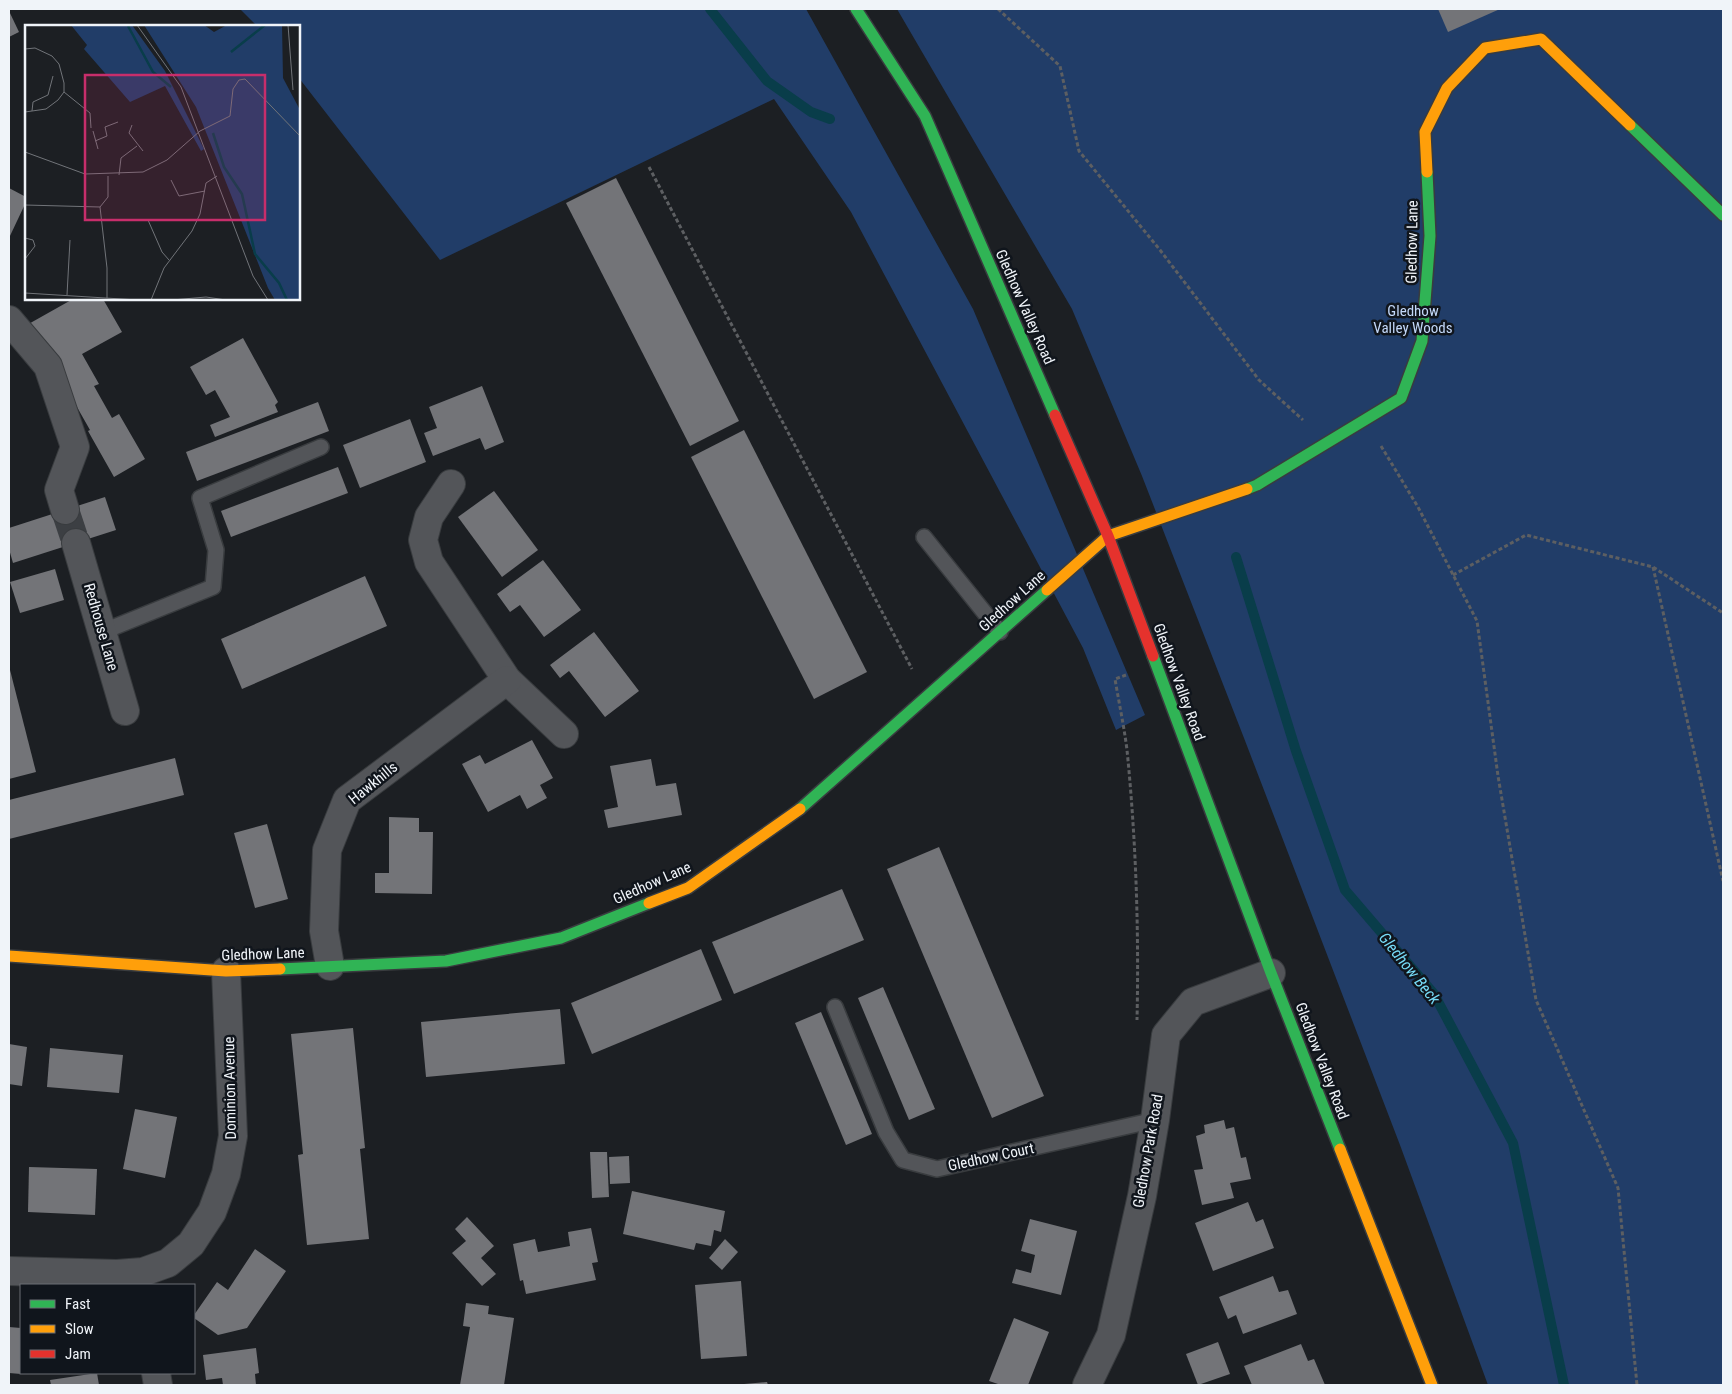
<svg xmlns="http://www.w3.org/2000/svg" width="1732" height="1394" font-family="'Roboto Condensed',sans-serif">
<style>
.green{fill:#213d68}
.lines{fill:none;stroke-linecap:round;stroke-linejoin:round}
.stream{stroke:#093d4a;stroke-width:10}
.building{fill:#737478}
.street-tunnel{stroke:#3c3f43;stroke-width:28;stroke-dasharray:28 14;stroke-linecap:butt}
.lane-casing{stroke:#393c3f;stroke-width:18}
.street-casing{stroke:#393c3f;stroke-width:30}
.fast-casing{stroke:#393c3f;stroke-width:14}
.slow-casing{stroke:#393c3f;stroke-width:14}
.jam-casing{stroke:#393c3f;stroke-width:14}
.path{stroke:#5d5f62;stroke-width:3;stroke-dasharray:4 2.5;stroke-linecap:butt}
.lane{stroke:#535559;stroke-width:15}
.street{stroke:#535559;stroke-width:28}
.fast{stroke:#30b455;stroke-width:11}
.slow{stroke:#ff9f0a;stroke-width:11}
.jam{stroke:#e5322d;stroke-width:11}
.labels{text-anchor:middle;stroke-width:5;stroke-linejoin:round;paint-order:stroke}
.street-label{font-size:15px;fill:#f0f4f9;stroke:#10151c}
.park-label{font-size:15px;fill:#c3d8f9;stroke:#10151c}
.water-label{font-size:16px;font-style:italic;fill:#76dbf7;stroke:#10151c}
.inset-river{fill:none;stroke:#093d4a;stroke-width:2.5}
.inset-road{fill:none;stroke:#717479;stroke-width:1}
.view{fill:#c72e6b;fill-opacity:0.15;stroke:#c72e6b;stroke-width:2.5}
.inset-edge{fill:none;stroke:#f0f4f9;stroke-width:2.5}
</style>
<rect width="100%" height="100%" fill="#1c1f23"/>
<g class="green">
<polygon points="240,9 806,9 973,309 1145,715 1116,730 1083,648 851,212 774,99 440,260 299,78 299,26 257,26"/>
<polygon points="897,9 1723,9 1723,1385 1488,1385 1400,1145 1244,738 1142,476 1072,309"/>
</g>
<g class="lines">
<g class="stream">
<polyline points="710,9 767,81 811,112 830,119"/>
<polyline points="1236,557 1296,751 1345,890 1434,994 1513,1143 1564,1385"/>
</g>
</g>
<g class="building">
<polygon points="1438,9 1500,9 1448,32"/>
<polygon points="9,11 19,32 9,37"/>
<polygon points="616,178 739,421 690,446 566,203"/>
<polygon points="9,188 26,197 26,202 9,238"/>
<polygon points="73,299 103,299 122,332 82,354 99,384 94,386 112,418 119,414 145,459 114,477 88,431 90,430 44,349 25,326"/>
<polygon points="243,338 278,402 275,405 278,412 215,437 210,425 230,417 215,390 206,395 190,367"/>
<polygon points="482,386 504,442 485,450 480,438 433,456 424,433 437,428 429,407"/>
<polygon points="318,402 329,431 197,481 186,452"/>
<polygon points="410,419 426,462 360,488 343,445"/>
<polygon points="744,430 867,672 814,699 691,457"/>
<polygon points="338,467 348,493 231,537 221,511"/>
<polygon points="494,491 538,550 502,577 458,517"/>
<polygon points="105,497 116,530 13,563 9,549 9,528"/>
<polygon points="543,560 581,610 544,637 520,605 510,612 497,594"/>
<polygon points="55,569 64,600 20,613 10,582"/>
<polygon points="365,576 387,626 242,689 221,639"/>
<polygon points="594,632 639,691 605,717 569,671 560,678 550,665"/>
<polygon points="9,666 36,772 9,779"/>
<polygon points="532,740 553,778 540,785 547,798 527,809 520,795 488,812 462,764 480,755 485,764"/>
<polygon points="175,758 184,795 9,839 9,800"/>
<polygon points="651,759 656,786 676,783 682,815 608,828 604,810 618,807 610,766"/>
<polygon points="389,817 419,818 419,832 433,832 432,894 375,893 375,873 389,873"/>
<polygon points="267,824 288,899 255,908 234,833"/>
<polygon points="939,847 1044,1096 992,1118 887,869"/>
<polygon points="842,889 864,940 734,994 712,942"/>
<polygon points="701,949 722,1000 592,1054 571,1003"/>
<polygon points="883,987 935,1109 909,1120 858,998"/>
<polygon points="560,1009 565,1064 426,1077 421,1022"/>
<polygon points="821,1012 872,1134 846,1145 795,1023"/>
<polygon points="353,1028 365,1148 360,1149 369,1239 307,1245 298,1155 303,1154 291,1034"/>
<polygon points="9,1044 27,1047 22,1086 9,1084"/>
<polygon points="50,1048 123,1055 119,1093 47,1087"/>
<polygon points="135,1109 177,1117 165,1178 123,1169"/>
<polygon points="1224,1120 1226,1129 1234,1127 1241,1158 1246,1157 1251,1179 1230,1183 1234,1198 1202,1205 1194,1170 1203,1169 1196,1136 1205,1133 1204,1125"/>
<polygon points="590,1152 607,1152 609,1197 592,1198"/>
<polygon points="629,1156 630,1183 610,1184 609,1157"/>
<polygon points="29,1167 97,1169 95,1215 28,1212"/>
<polygon points="632,1191 725,1211 721,1232 714,1230 711,1246 696,1243 694,1250 623,1234"/>
<polygon points="1248,1202 1256,1222 1263,1219 1274,1248 1213,1271 1195,1223"/>
<polygon points="467,1217 494,1246 481,1258 496,1274 482,1286 452,1253 466,1241 455,1229"/>
<polygon points="1030,1219 1077,1231 1061,1295 1012,1283 1016,1269 1031,1273 1035,1255 1021,1251"/>
<polygon points="591,1228 598,1262 592,1263 596,1280 526,1294 523,1280 520,1281 513,1244 535,1239 538,1252 570,1246 568,1232"/>
<polygon points="725,1239 738,1252 722,1270 709,1258"/>
<polygon points="255,1249 286,1271 247,1328 218,1335 194,1318 194,1315 217,1282 228,1290"/>
<polygon points="1273,1276 1279,1292 1288,1290 1297,1314 1243,1334 1236,1315 1228,1319 1219,1297"/>
<polygon points="741,1281 747,1356 701,1359 695,1285"/>
<polygon points="466,1303 489,1306 488,1314 514,1318 504,1385 460,1385 470,1327 463,1326"/>
<polygon points="1014,1318 1049,1332 1028,1385 1001,1385 989,1381"/>
<polygon points="9,1327 21,1328 21,1374 9,1373"/>
<polygon points="1218,1342 1230,1374 1198,1385 1186,1354"/>
<polygon points="1301,1344 1308,1361 1314,1359 1325,1385 1252,1385 1244,1366"/>
<polygon points="256,1348 259,1373 255,1374 256,1385 223,1385 222,1378 206,1380 203,1355"/>
<polygon points="97,1373 99,1385 51,1385 50,1380"/>
<polygon points="767,1382 768,1385 744,1385 744,1384"/>
</g>
<g class="lines">
<polyline class="street-tunnel" points="65,510 76,543"/>
<defs>
<g id="lane">
<polyline points="924,537 1000,632"/>
<polyline points="102,632 213,587 216,550 200,498 321,447"/>
<polyline points="835,1007 886,1132 903,1160 937,1169 1155,1120"/>
</g>
<g id="street">
<polyline points="9,320 48,366 75,447 59,490 65,510"/>
<polyline points="451,484 429,517 423,540 429,562 507,680 564,734"/>
<polyline points="76,543 125,711"/>
<polyline points="330,966 324,931 327,850 347,800 507,680"/>
<polyline points="9,1271 117,1274 143,1272 168,1263 191,1244 212,1212 226,1174 233,1136 226,971"/>
<polyline points="156,1373 158,1385"/>
<polyline points="1087,1385 1111,1335 1142,1196 1155,1120 1166,1035 1193,1002 1271,973"/>
</g>
<g id="fast">
<polyline points="856,9 925,116 1055,415"/>
<polyline points="1630,125 1723,215"/>
<polyline points="1247,489 1257,485 1401,398 1422,341 1430,236 1427,172"/>
<polyline points="1153,656 1271,973 1340,1149"/>
<polyline points="800,809 1047,590"/>
<polyline points="280,969 446,961 561,938 649,903"/>
</g>
<g id="slow">
<polyline points="1427,172 1425,132 1447,88 1485,48 1541,39 1630,125"/>
<polyline points="1047,590 1108,536 1247,489"/>
<polyline points="649,903 688,888 800,809"/>
<polyline points="9,956 226,971 280,969"/>
<polyline points="1340,1149 1432,1385"/>
</g>
<polyline id="jam" points="1055,415 1108,536 1153,656"/>
</defs>
<use href="#lane" class="lane-casing"/>
<use href="#street" class="street-casing"/>
<use href="#fast" class="fast-casing"/>
<use href="#slow" class="slow-casing"/>
<use href="#jam" class="jam-casing"/>
<g class="path">
<polyline points="998,9 1060,66 1079,151 1160,250 1259,380 1303,420"/>
<polyline points="649,167 912,669"/>
<polyline points="1381,446 1418,507 1477,621 1498,776 1536,1000 1618,1188 1637,1385"/>
<polyline points="1653,567 1723,881"/>
<polyline points="1453,575 1526,535 1653,567 1723,613"/>
<path d="M1126 675 1115 679C1119 703 1124 726 1127 750 1136 840 1139 930 1137 1020"/>
</g>
<use href="#lane" class="lane"/>
<use href="#street" class="street"/>
<use href="#fast" class="fast"/>
<use href="#slow" class="slow"/>
<use href="#jam" class="jam"/>
</g>
<g class="labels">
<g class="street-label">
<text transform="translate(1412 242) rotate(-89)" y="5">Gledhow Lane</text>
<text transform="translate(1025 307) rotate(66)" y="5">Gledhow Valley Road</text>
<text transform="translate(1012 601) rotate(-42)" y="5">Gledhow Lane</text>
<text transform="translate(101 627) rotate(74)" y="5">Redhouse Lane</text>
<text transform="translate(1179 682) rotate(70)" y="5">Gledhow Valley Road</text>
<text transform="translate(373 783) rotate(-39)" y="5">Hawkhills</text>
<text transform="translate(652 883) rotate(-24)" y="5">Gledhow Lane</text>
<text transform="translate(263 954) rotate(-2)" y="5">Gledhow Lane</text>
<text transform="translate(1322 1061) rotate(69)" y="5">Gledhow Valley Road</text>
<text transform="translate(230 1088) rotate(-91)" y="5">Dominion Avenue</text>
<text transform="translate(1148 1151) rotate(-80)" y="5">Gledhow Park Road</text>
<text transform="translate(991 1157) rotate(-12)" y="5">Gledhow Court</text>
</g>
<g class="park-label">
<text x="1413" y="316">Gledhow<tspan x="1413" dy="17">Valley Woods</tspan></text>
</g>
<g class="water-label">
<text transform="translate(1410 968) rotate(51)" y="6">Gledhow Beck</text>
</g>
</g>
<g transform="translate(25 25)">
<rect width="275" height="275" fill="#1c1f23"/>
<path d="M46 0H107L140 46 179 124 176 126 140 61 105 77 59 24 62 20ZM119 0H179L189 7 202 0H257L258 53 275 85V275H250L243 263 171 82Z" fill="#213d68"/>
<path class="inset-river" d="M103 1 128 47 146 62M206 27 240 0M188 108 199 142 217 169 230 229 254 258 262 275"/>
<path class="inset-road" d="M112 0 156 62 228 251 243 275M263 0 268 65M0 24 10 23 27 31 34 39 39 58V67L33 75 21 84 0 87M39 67 65 88 66 103M7 86 8 77 23 70 28 51M107 100 104 108 118 126M68 106 73 124M70 116 82 111 80 102 93 97M0 127 60 149 118 147 142 135 175 106 205 91 208 64 214 55 220 54 275 111M94 150 96 133 112 121M146 155 154 171 180 166M0 180 75 182 83 172V151M75 182 82 243V273M123 195 137 227 144 235M0 213 8 215 10 221 0 234M0 268 113 275M42 270 45 215M126 275 139 243 167 206 175 189 181 158 192 151M147 275 181 272 201 275"/>
<path class="view" d="M60 50H240V195H60Z"/>
<rect width="275" height="275" class="inset-edge"/>
</g>
<rect width="1732" height="1394" fill="none" stroke="#f0f4f9" stroke-width="20"/>
<rect x="20" y="1284" width="175" height="90" fill="#10151c" stroke="#6a6e74"/>
<rect x="30" y="1300" width="25" height="8" fill="#30b455" stroke="#6a6e74"/>
<text x="65" y="1309" font-size="15" fill="#f0f4f9">Fast</text>
<rect x="30" y="1325" width="25" height="8" fill="#ff9f0a" stroke="#6a6e74"/>
<text x="65" y="1334" font-size="15" fill="#f0f4f9">Slow</text>
<rect x="30" y="1350" width="25" height="8" fill="#e5322d" stroke="#6a6e74"/>
<text x="65" y="1359" font-size="15" fill="#f0f4f9">Jam</text>
</svg>
